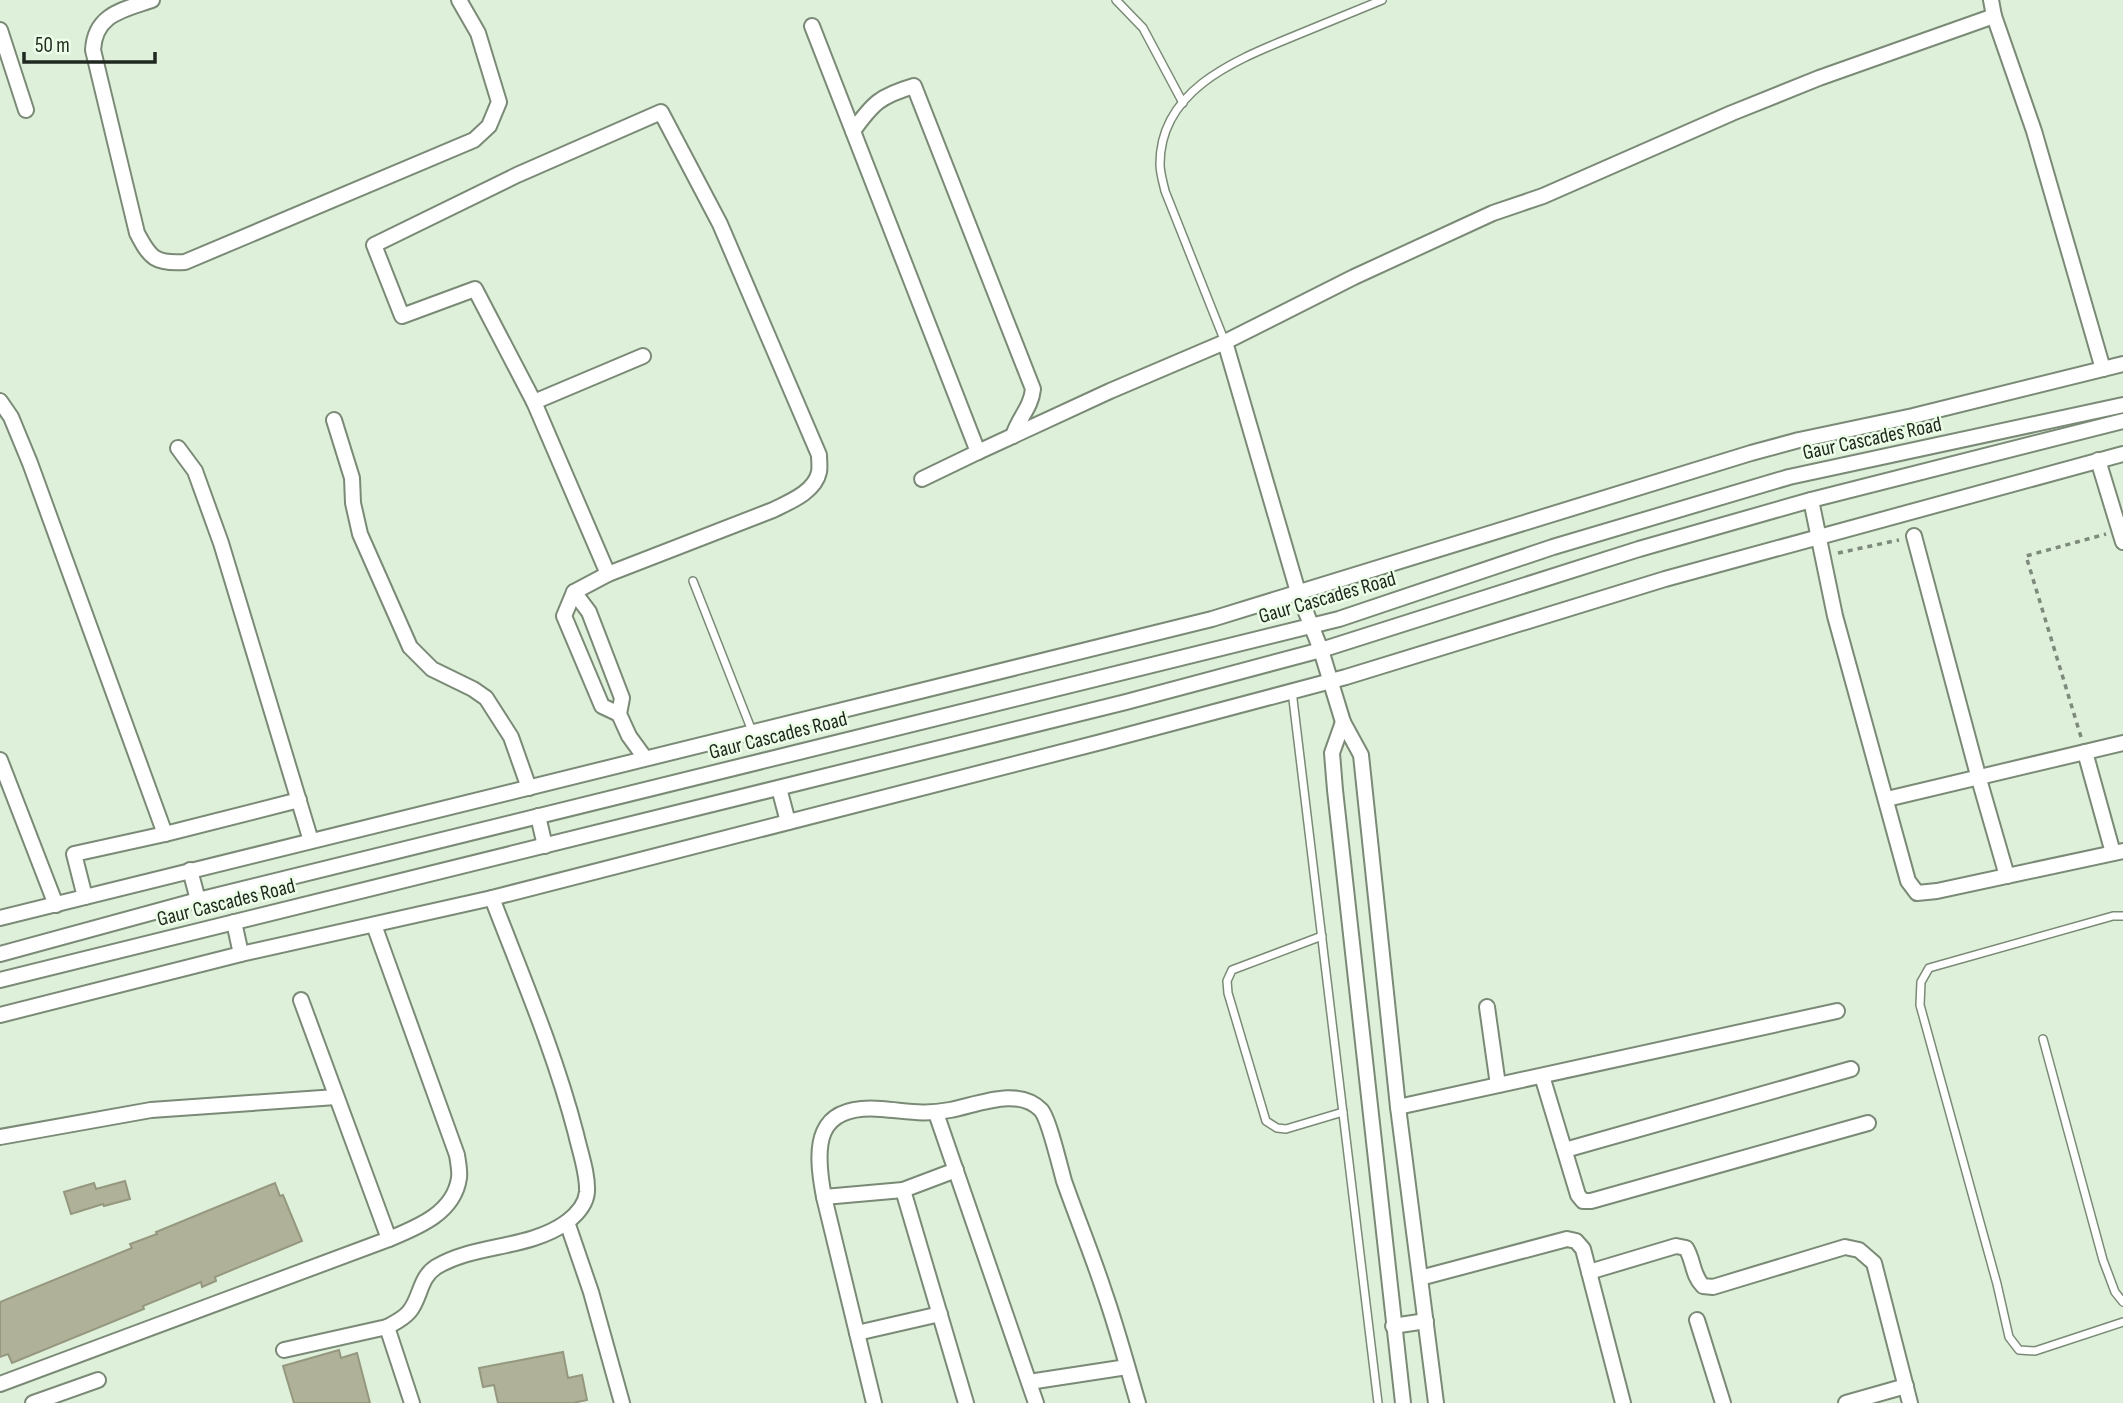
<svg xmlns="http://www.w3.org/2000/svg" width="2123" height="1403" font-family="'Sofia Sans Condensed',sans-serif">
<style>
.building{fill:#afb198;stroke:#95987f;stroke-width:2}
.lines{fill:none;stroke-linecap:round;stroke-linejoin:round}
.service-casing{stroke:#7a8a76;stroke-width:10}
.minor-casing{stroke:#7a8a76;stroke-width:18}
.path{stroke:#7e8a7b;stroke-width:3.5;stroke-dasharray:5 5;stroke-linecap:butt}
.service{stroke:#fff;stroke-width:7}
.minor{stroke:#fff;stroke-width:14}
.labels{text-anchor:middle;stroke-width:5;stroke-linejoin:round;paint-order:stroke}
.street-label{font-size:21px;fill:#212820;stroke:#ecfee7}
</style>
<rect width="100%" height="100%" fill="#def0da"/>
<g class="building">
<polygon points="125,1181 130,1199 104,1206 103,1204 71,1214 64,1192 94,1183 96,1189"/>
<polygon points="275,1183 280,1196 283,1195 302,1241 215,1277 216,1281 202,1287 201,1282 143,1306 144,1309 12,1363 8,1354 0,1357 0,1302 132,1248 130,1244 157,1234 156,1232"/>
<polygon points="339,1350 341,1358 357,1353 370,1403 294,1403 283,1366"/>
<polygon points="563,1352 568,1378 582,1375 587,1400 573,1403 498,1403 494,1385 483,1387 479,1368"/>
</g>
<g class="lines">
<defs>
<g id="service">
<polyline points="1116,0 1143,28 1183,103"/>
<path d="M1225 342 1165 191C1163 182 1160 173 1160 164 1160 92 1231 62 1287 39 1319 26 1350 13 1382 0"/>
<polyline points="693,581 752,731"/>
<polyline points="1292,691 1378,1403"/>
<polyline points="2123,916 2113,916 1929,968 1921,982 1920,1005 1997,1284 2009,1337 2019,1350 2035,1351 2123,1322"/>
<polyline points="1322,936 1232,970 1227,981 1228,993 1266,1121 1277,1128 1286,1129 1343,1112"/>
<polyline points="2043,1039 2103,1260 2115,1292 2123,1302"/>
</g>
<g id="minor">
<path d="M152 0C123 10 95 14 93 50L137 233C150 258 155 264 185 262L474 140 489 126 499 102 478 33 459 0"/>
<polyline points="1991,0 1994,16 2034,131 2103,369"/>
<polyline points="812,26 978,452 1110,391 1225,342 1354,277 1493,213 1543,196 1732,113 1819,78 1994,16"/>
<polyline points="0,30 26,110"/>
<path d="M853 131C873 103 880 96 914 86L1033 389C1031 408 1019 417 1013 436"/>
<polyline points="1225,342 1298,592 1321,650 1343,722 1361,755 1398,1107 1436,1403"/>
<polyline points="0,401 11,417 30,463 165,834"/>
<polyline points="534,402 608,574"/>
<polyline points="334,420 352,478 353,503 360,534 410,647 432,669 473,689 486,698 511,737 529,788"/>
<polyline points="178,448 195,471 221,543 311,841"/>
<polyline points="2098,460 2123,542"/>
<polyline points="922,479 978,452"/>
<polyline points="1811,500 1835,616 1908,881 1917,893 1937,891 2123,851"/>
<polyline points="1914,536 1979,779 2007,876"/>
<polyline points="574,592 589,612 622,698 619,714 629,736 645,758"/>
<path d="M619 714 602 706 564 616 574 592 608 574 773 510C789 502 815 492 819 472 820 467 819 460 819 455L720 224 661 112 517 175 374 245 402 316 475 289 534 402 643 356"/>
<polyline points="1343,722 1332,753 1335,790 1403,1403"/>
<polyline points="2085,752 2113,853"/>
<polyline points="0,760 56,905"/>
<polyline points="779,788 788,822"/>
<polyline points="1887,799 2123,743"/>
<polyline points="538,816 545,846"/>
<polyline points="190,870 198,900"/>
<polyline points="85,897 74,854 165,834 299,800"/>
<polyline points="0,918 1212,619 1751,453 1799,440 1913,416 2123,364"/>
<polyline points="234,922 241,954"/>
<polyline points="0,954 198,900 1339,619 1553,547 1789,477 2123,405"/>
<polyline points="0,980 1126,702 1321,650 1639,549 1811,500 2123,421"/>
<polyline points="301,1000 389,1239"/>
<polyline points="1487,1007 1498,1085"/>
<polyline points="0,1015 241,954 492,898 1101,742 1346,677 1665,579 2123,454"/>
<polyline points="1542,1076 1578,1195 1583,1201 1591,1201 1868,1123"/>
<polyline points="1398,1107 1837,1011"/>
<polyline points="936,1113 1036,1403"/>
<polyline points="0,1137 151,1110 336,1097"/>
<polyline points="1565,1150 1851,1069"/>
<polyline points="956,1170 903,1190 966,1403"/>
<polyline points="824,1197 903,1190"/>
<polyline points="567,1222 591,1292 622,1403"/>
<path d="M1589 1272 1676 1246 1686 1248C1694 1261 1692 1275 1703 1286L1713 1287 1845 1247 1859 1250 1874 1263 1910 1403"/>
<polyline points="1420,1278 1567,1239 1576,1241 1583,1249 1623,1403"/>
<polyline points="1697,1320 1723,1403"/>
<polyline points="1393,1326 1426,1321"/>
<polyline points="387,1327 412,1403"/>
<polyline points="857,1333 940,1314"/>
<path d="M284 1350 387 1327C396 1322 403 1319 409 1312 421 1298 419 1278 436 1267 476 1243 528 1250 567 1222 576 1215 586 1204 587 1192 588 1174 580 1152 576 1134 555 1053 522 976 492 898"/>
<polyline points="1029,1382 1127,1367"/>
<path d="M0 1384 389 1239C418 1227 454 1213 459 1178 460 1171 458 1162 457 1155L374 925"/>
<polyline points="33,1403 98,1380"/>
<path d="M874 1403 824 1197C814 1145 815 1104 881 1109 908 1111 922 1115 950 1110 977 1105 1018 1086 1041 1110 1049 1119 1060 1167 1064 1181 1077 1218 1092 1254 1104 1291 1117 1328 1127 1366 1138 1403"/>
<polyline points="1846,1403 1906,1386"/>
</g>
</defs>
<use href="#service" class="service-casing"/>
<use href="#minor" class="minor-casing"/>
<g class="path">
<polyline points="1838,553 1899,540"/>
<polyline points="2081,737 2026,556 2106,534"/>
</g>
<use href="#service" class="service"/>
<use href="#minor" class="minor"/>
</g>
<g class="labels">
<g class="street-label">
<text transform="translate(1872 438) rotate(-12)" y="7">Gaur Cascades Road</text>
<text transform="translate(1327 597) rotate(-16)" y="7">Gaur Cascades Road</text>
<text transform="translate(778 735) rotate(-14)" y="7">Gaur Cascades Road</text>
<text transform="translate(226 902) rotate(-14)" y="7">Gaur Cascades Road</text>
</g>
</g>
<path d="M24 52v10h131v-10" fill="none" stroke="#212820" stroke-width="3.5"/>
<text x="35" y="52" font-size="21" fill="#212820" stroke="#ecfee7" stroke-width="5" paint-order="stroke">50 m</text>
</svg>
